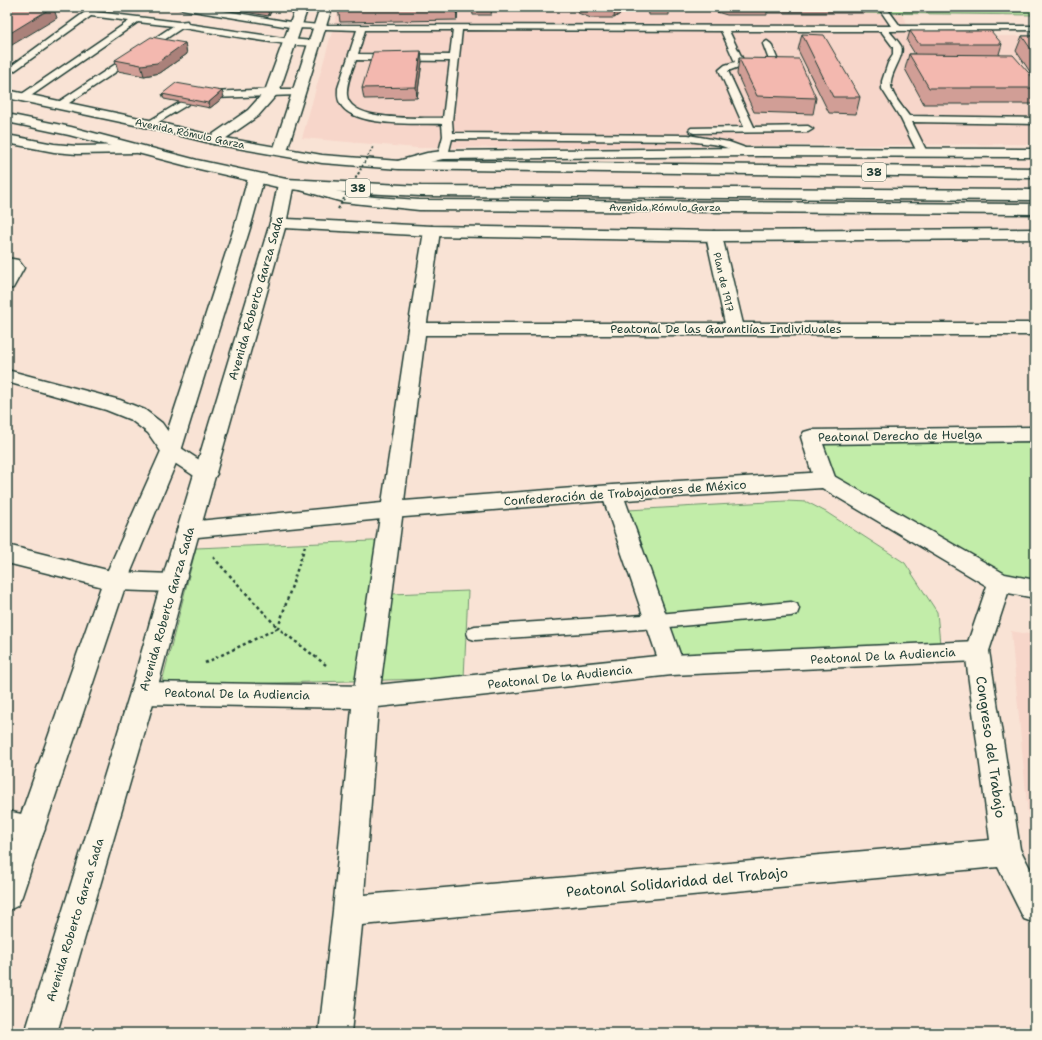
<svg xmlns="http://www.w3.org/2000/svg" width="1042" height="1040" font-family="'Shantell Sans',sans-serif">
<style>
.built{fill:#f7d6ca}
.green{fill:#c2eda9;stroke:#70956e}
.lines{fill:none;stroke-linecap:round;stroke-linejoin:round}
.service-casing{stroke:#1f3d34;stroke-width:3}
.pedestrian-casing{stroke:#1f3d34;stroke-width:3}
.minor-casing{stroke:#1f3d34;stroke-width:3}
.tertiary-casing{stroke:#1f3d34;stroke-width:3}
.primary-casing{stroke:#1f3d34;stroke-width:3}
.path{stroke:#1f3d34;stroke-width:2.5;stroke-dasharray:3 3;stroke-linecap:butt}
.service{fill:#fcf5e5;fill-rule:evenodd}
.pedestrian{fill:#fcf5e5;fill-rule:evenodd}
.minor{fill:#fcf5e5;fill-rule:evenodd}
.tertiary{fill:#fcf5e5;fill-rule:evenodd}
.primary{fill:#fcf5e5;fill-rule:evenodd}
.path-bridge-far1{stroke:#1f3d34;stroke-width:1.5;stroke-dasharray:2 2;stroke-linecap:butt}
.path-bridge{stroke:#1f3d34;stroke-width:2;stroke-dasharray:2.5 2.5;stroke-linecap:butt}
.wall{fill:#d19e96;stroke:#1f3d34}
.shaded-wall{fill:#aa817a;stroke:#1f3d34}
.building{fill:#f3b8af;stroke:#1f3d34}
.labels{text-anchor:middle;stroke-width:3;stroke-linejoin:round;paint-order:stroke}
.far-street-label{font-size:10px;fill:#1f3d34;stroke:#fcf5e5}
.shield{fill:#fcf5e5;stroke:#617469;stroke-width:1}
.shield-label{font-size:11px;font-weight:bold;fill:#1f3d34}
.street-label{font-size:12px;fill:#1f3d34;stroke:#fcf5e5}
.near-street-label{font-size:14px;fill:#1f3d34;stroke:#fcf5e5}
</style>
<rect width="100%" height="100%" fill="#f9e3d5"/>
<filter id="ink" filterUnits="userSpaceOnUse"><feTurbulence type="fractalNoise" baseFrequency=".025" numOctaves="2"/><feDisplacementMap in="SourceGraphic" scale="8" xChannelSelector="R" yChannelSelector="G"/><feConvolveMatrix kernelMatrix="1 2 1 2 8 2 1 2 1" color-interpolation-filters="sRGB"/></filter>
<g filter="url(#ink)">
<g class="built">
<polygon points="339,7 897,7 915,36 1035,36 1035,144 417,148 302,138"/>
<polygon points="1011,631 1035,635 1035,863 1032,858"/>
</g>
<g class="green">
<polygon points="860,7 1035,7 1035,15 864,13"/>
<polygon points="820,442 1035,442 1035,580 1005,574 835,477"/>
<polygon points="786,501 807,502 826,512 905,563 937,612 940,644 679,658 628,510"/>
<polygon points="397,540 391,594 468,591 464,678 161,686 196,548"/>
</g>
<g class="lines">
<defs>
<g id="service">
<path d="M92 7H99L96 12 179 22 187 21 188 24 290 39 313 41 317 44C310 51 200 30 182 28L63 107H57L55 105 57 103 173 26 138 22 25 100H19L17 98 19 96 129 21 91 16 7 76V69Z"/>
<path d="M177 7C225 7 271 22 319 25L891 26 878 7H886L900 26H1035V30L889 31C893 36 898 41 901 46 905 55 892 70 891 81 889 93 903 107 909 116L1035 118V124L912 122 928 154 927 156H919L901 119 882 89V81L888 63 893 55V47L881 31H729L743 60H769L763 44 767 41 771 44 779 63 775 66H741L728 71 754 127 808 126 813 129 808 132 694 133 691 132 689 130 691 128 744 127 719 70 725 65 735 62 721 31 462 30 452 121 453 133 688 135 729 142 743 147 752 152 747 155 719 145 688 141 452 139 448 155 443 158 438 155 443 136 442 124C418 123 352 128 340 103 337 98 338 93 338 88L357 30 296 28 181 9ZM365 30H453L450 55 358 54ZM356 60 450 61 443 118C422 117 349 123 347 95 346 83 352 71 356 60Z"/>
<polygon points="272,89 298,89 303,92 298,95 214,98 209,95 214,92"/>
<polygon points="184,100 189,103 187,105 152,126 149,127 144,124"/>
<polygon points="791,602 797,604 799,609 797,614 791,616 658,628 475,640 469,638 467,633 469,628 475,626 658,614"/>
</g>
<g id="pedestrian">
<polygon points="432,226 438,228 440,231 426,329 423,333 417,335 411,333 408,329 424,231 426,228"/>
<polygon points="714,231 720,233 722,236 744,328 741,332 735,334 729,332 726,328 706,236 708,233"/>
<polygon points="1035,427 1035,441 823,444 836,480 832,485 825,488 818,485 814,480 801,437 804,432 811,430"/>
<polygon points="392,502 400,504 403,510 379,697 375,705 366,708 357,705 353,697 381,510 384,504"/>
<polygon points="977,641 986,644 989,651 986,658 977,661 672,675 663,672 660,665 663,658 672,655"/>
</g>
<g id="minor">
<polygon points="7,258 18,260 24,268 13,288 7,289"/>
<path d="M417 323H1035V335H425L404 501 612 485 825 472 832 475 1005 574 1035 580V598L1008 593 989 651 1020 849 1035 878V923L1024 919 998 867 362 925 351 1033H319L333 911 352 708 143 704 134 701 130 693 134 685 143 682 366 686 657 656 604 501 392 518 188 538 180 536 177 530 180 524 188 522 382 503 408 329 411 325ZM822 488 987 586 965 651 990 840 364 895 378 707 672 675 681 672 684 665 625 500Z"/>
<polygon points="7,370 120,400 145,410 162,423 178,446 213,469 217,474 213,479 206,482 199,479 164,456 148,433 131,420 106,410 7,382"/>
<polygon points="7,545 115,572 173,574 181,577 185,583 181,589 173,592 115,590 7,563"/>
<polygon points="7,811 31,816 41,819 45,829 41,839 31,842 7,837"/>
</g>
<g id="tertiary">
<polygon points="296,7 308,7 279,92 258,116 219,143 214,144 209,143 207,140 209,137 248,110 265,91"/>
<polygon points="320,7 332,7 287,151 285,154 280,155 275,154 273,151"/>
<polygon points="7,135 54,144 77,146 135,145 140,146 142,149 140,152 135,153 77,154 54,152 7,143"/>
<path d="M747 148 1035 149V157L747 156 443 159C430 161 403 171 394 168L392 165 394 162 427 153 443 151Z"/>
<polygon points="256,173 261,175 264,178 251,225 181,451 127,581 22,896 17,906 7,911 7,854 103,581 161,451 235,225 248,178 251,175"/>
<path d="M286 179 292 182C304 178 319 187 331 190 360 197 389 198 419 200L1035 204V214L419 210 343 202 293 188 287 219 432 226 714 231 1035 229V239L714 241 432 236 285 228 185 583 156 693 57 1033H25L130 693 161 583 270 223 278 184 281 181Z"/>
</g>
<g id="primary">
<polygon points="7,90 149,120 214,136 322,155 399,161 1035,168 1035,178 399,169 322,163 214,144 149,128 7,98"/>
<polygon points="7,114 71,127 197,160 286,179 421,186 1035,190 1035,200 421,196 286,189 195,168 69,135 7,122"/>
</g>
</defs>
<use href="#service" class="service-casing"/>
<use href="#pedestrian" class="pedestrian-casing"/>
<use href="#minor" class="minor-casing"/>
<use href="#tertiary" class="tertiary-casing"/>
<use href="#primary" class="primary-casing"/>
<g class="path">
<polyline points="305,546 278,628 326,665"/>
<polyline points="205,663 278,628 212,556"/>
</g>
<use href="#service" class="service"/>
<use href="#pedestrian" class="pedestrian"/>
<use href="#minor" class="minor"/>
<use href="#tertiary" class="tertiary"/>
<use href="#primary" class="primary"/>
<polyline class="path-bridge-far1" points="360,170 373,147"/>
<polyline class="path-bridge" points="338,209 361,169"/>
</g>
<g class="wall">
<polygon points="214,7 273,7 269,16"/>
<polygon points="338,7 458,7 457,20 340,22"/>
<polygon points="472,7 492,7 491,15 473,15"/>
<polygon points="577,7 623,7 623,12 614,18 591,18 578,13"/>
<polygon points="648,7 669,7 669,15 649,15"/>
<polygon points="703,7 865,7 864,13 768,13 767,11 767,15 727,15 703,8"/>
<polygon points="910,31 1002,44 999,54 1035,80 1035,104 924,104 905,69 909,54 915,54 907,41"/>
<polygon points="802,34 860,97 856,114 829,113 798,50"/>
<polygon points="1022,36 1035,36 1035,79 1016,51"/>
<polygon points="185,43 187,54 160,73 144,76 118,71 115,60"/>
<polygon points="739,58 816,98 813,114 754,112 737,74"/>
<polygon points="422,62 417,98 364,99 362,88"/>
<polygon points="222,91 224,97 210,108 164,99 162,94"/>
</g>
<g class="shaded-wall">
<polygon points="42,7 57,7 54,9 57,18 7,48 7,35"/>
<polygon points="267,7 273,7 269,16"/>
<polygon points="456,7 458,7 457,20"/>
<polygon points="615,7 623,7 623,12 614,18"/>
<polygon points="185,43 187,54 160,73 144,76 141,65"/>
<polygon points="421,51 422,62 417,98 416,87"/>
<polygon points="222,91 224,97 210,108 208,103"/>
</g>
<g class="building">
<polygon points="7,7 53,7 7,35"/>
<polygon points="910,31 991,31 1002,44 919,44"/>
<polygon points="802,34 824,35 860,97 833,97"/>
<polygon points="1022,36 1035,36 1035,55"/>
<polygon points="151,37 185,43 157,63 141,65 115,60"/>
<polygon points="421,51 416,87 362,88 373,52"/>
<polygon points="909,54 1013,55 1035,80 1035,88 929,88"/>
<polygon points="739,58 799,59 816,98 757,96"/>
<polygon points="176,83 222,91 208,103 162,94"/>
</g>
</g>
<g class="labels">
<g class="far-street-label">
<text transform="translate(190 133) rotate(12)" y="4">Avenida Rómulo Garza</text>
<text x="665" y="211">Avenida Rómulo Garza</text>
<text transform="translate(724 282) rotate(77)" y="4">Plan de 1917</text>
</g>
<g class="shield">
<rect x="862" y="163" width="24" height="18" rx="3"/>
<rect x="346" y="179" width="24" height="18" rx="3"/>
</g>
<g class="shield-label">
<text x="874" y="176">38</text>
<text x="358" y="192">38</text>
</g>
<g class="street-label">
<text transform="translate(256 298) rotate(-74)" y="4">Avenida Roberto Garza Sada</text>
<text x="726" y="333">Peatonal De las Garantiías Individuales</text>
<text transform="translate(900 436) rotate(-1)" y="4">Peatonal Derecho de Huelga</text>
<text transform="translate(625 493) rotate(-4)" y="4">Confederación de Trabajadores de México</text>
<text transform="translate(167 609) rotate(-74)" y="4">Avenida Roberto Garza Sada</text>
<text transform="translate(883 656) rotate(-3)" y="4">Peatonal De la Audiencia</text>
<text transform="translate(560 677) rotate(-6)" y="4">Peatonal De la Audiencia</text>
<text transform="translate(237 694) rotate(1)" y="4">Peatonal De la Audiencia</text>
<text transform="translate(75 920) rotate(-73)" y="4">Avenida Roberto Garza Sada</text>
</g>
<g class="near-street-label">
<text transform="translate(991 747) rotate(82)" y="5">Congreso del Trabajo</text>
<text transform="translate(677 882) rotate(-5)" y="5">Peatonal Solidaridad del Trabajo</text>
</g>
</g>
<rect width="1042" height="1040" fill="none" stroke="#fcf5e5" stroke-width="24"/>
<rect x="12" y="12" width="1018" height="1016" fill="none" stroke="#1f3d34" stroke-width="1.5" filter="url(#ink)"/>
</svg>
